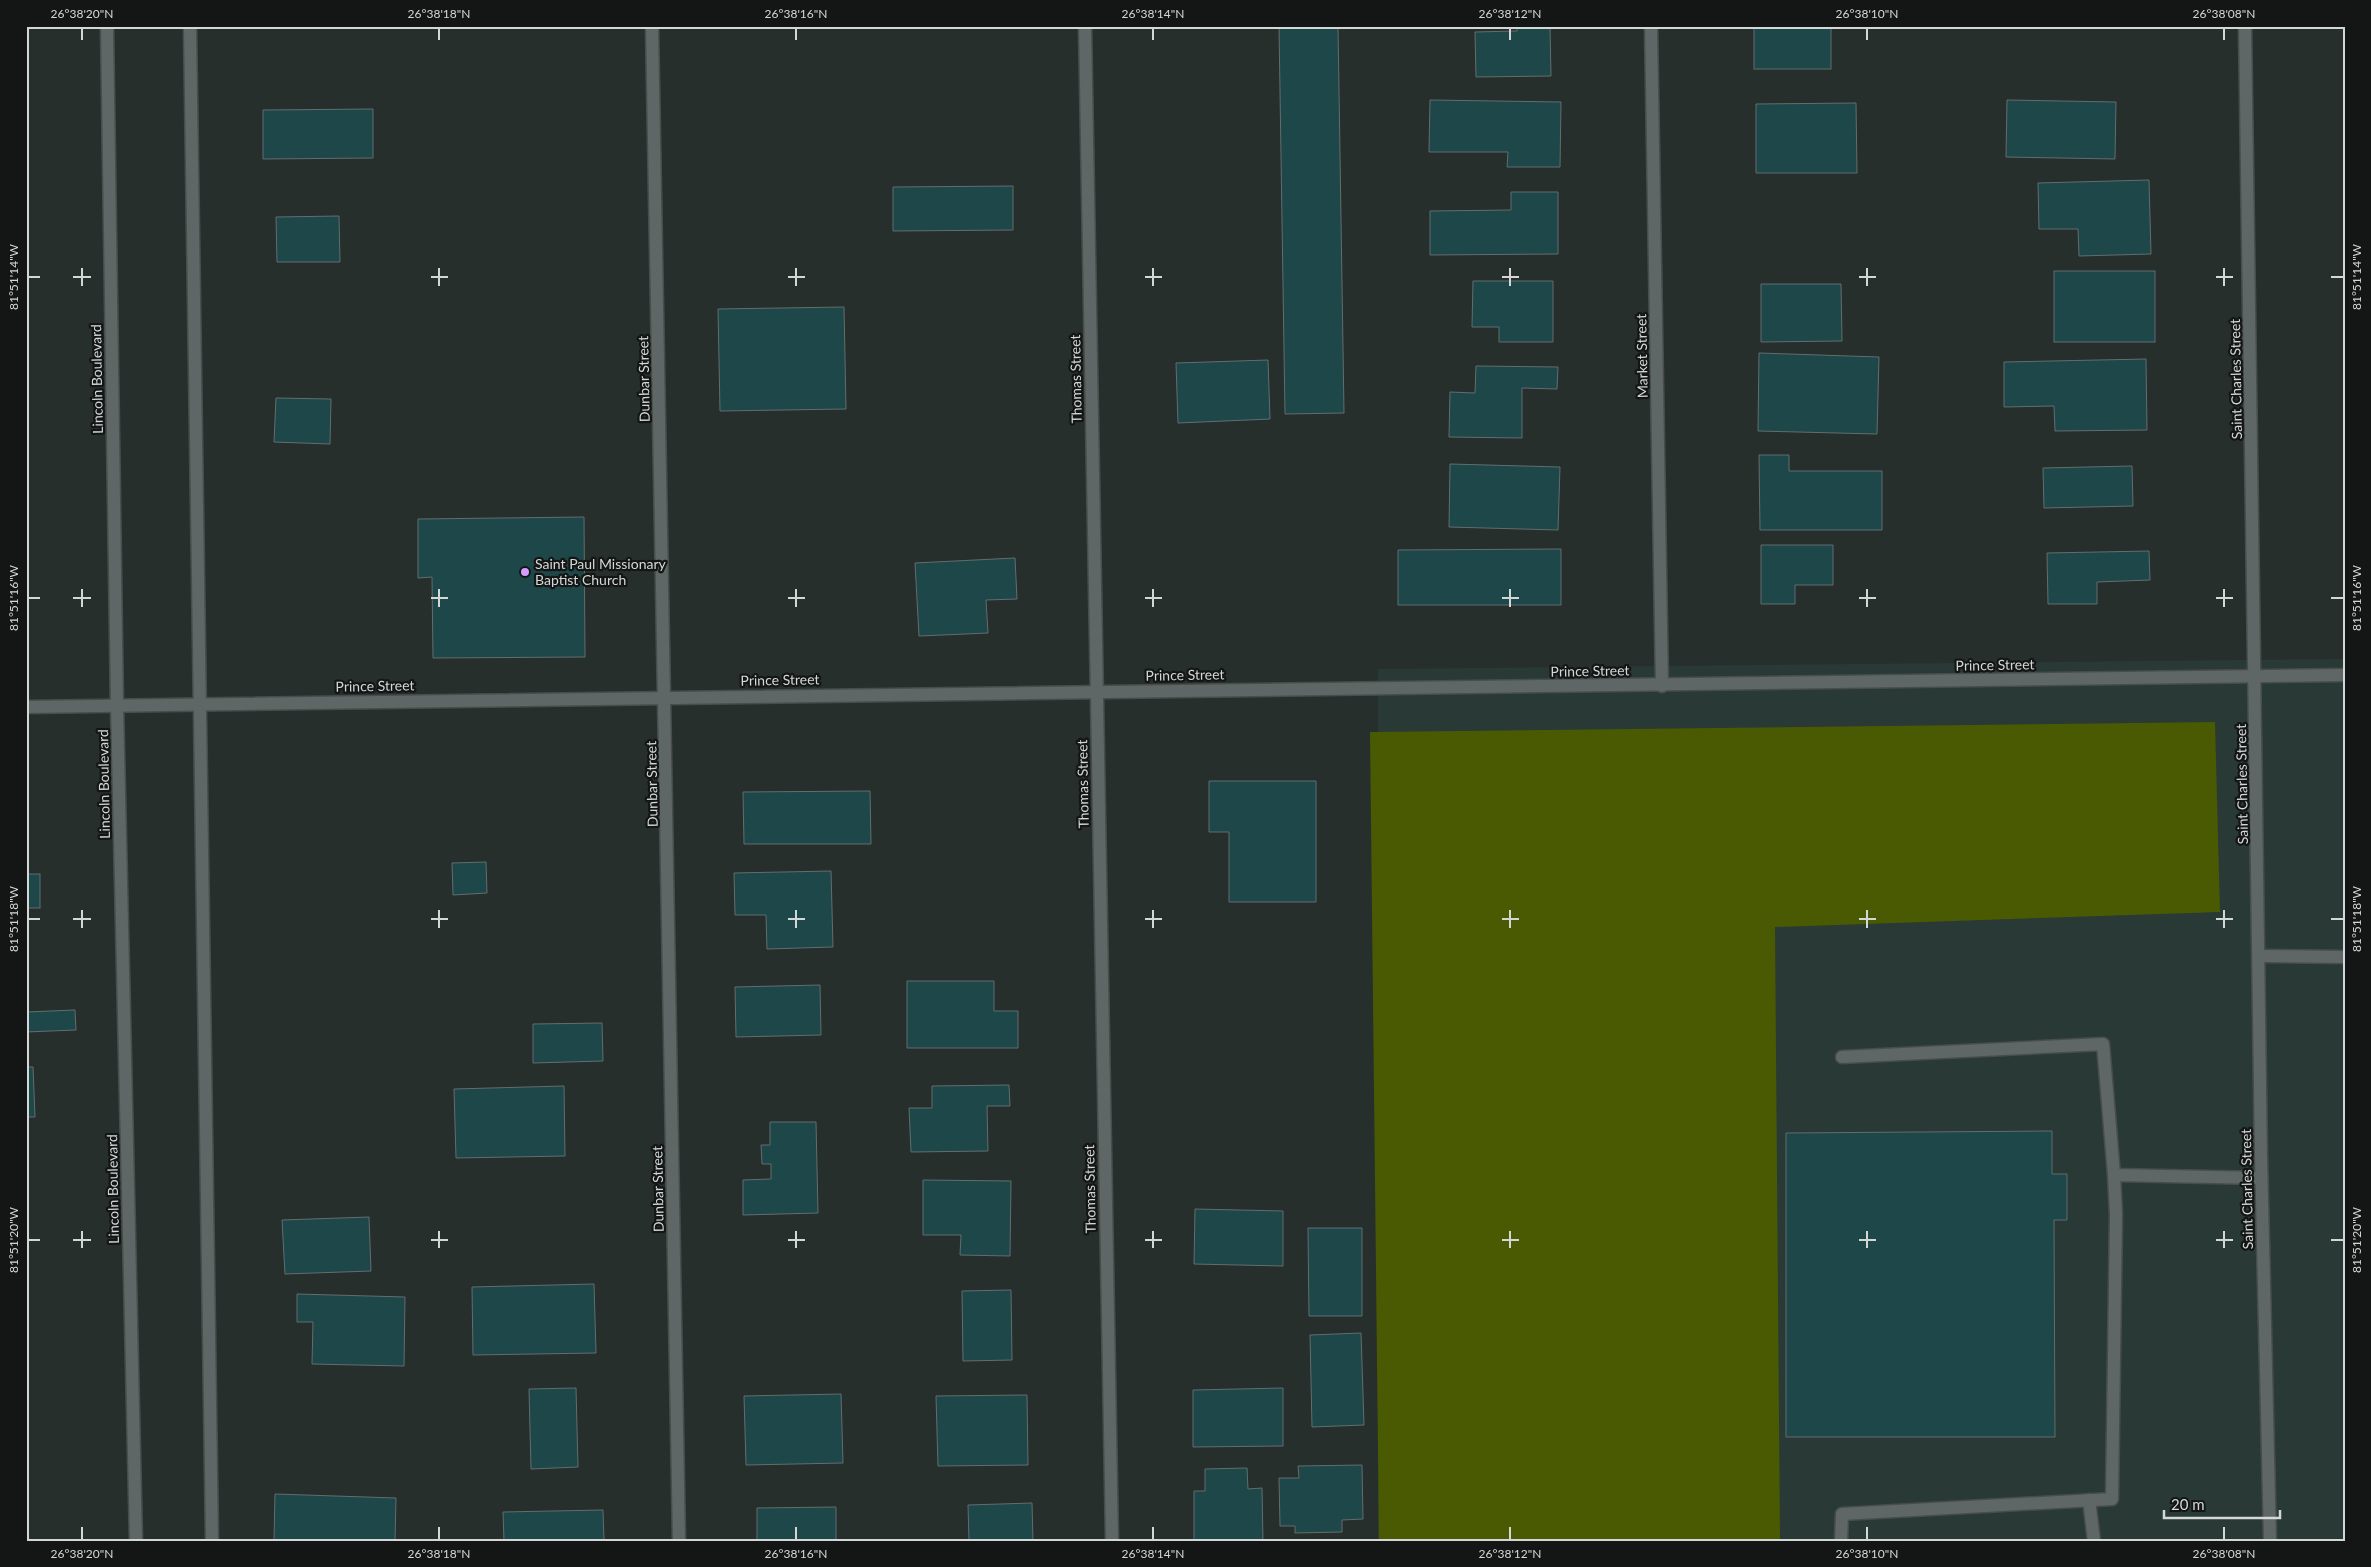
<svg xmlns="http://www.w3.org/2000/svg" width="2371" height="1567" font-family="Lato,sans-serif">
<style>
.built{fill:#293935}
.green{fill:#4a5a02}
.building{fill:#1e474a;stroke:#636d6e}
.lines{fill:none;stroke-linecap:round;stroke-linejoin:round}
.service-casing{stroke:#474d4b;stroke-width:15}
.minor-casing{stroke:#474d4b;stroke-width:15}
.service{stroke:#5e6765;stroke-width:12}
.minor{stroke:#5e6765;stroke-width:12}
.ticks{fill:none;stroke:#d3d8d7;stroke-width:2}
.poi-dot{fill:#d39cfd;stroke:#131615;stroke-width:2}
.labels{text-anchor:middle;stroke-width:4.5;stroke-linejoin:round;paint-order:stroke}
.street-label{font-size:14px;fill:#d3d8d7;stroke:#131615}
.poi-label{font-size:14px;fill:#d3d8d7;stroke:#131615;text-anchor:start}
.neatline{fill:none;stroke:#d3d8d7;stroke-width:2}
.ticks-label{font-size:12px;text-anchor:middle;fill:#d3d8d7}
</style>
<rect width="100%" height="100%" fill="#272f2d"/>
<polygon class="built" points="2345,659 2345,1541 1378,1541 1378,669"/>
<polygon class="green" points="2215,722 2220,912 1775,927 1780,1541 1379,1541 1370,732"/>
<g class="building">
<polygon points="1279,26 1338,26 1344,413 1285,414"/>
<polygon points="1517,26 1550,26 1551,76 1476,77 1475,32 1517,31"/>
<rect x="1754" y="26" width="77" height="43"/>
<polygon points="1430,100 1561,102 1560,167 1507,167 1508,152 1429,152"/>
<polygon points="2007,100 2116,102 2115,159 2006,157"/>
<polygon points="1856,103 1857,173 1756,173 1756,104"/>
<polygon points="373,109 373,158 263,159 263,110"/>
<polygon points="2149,180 2151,254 2079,256 2078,229 2039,229 2038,183"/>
<polygon points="1013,186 1013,230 893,231 893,187"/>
<polygon points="1511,192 1558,192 1558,254 1430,255 1430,211 1511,210"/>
<polygon points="339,216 340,262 277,262 276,217"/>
<rect x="2054" y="271" width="101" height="71"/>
<polygon points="1473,281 1553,281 1553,342 1499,342 1499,327 1472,327"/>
<polygon points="1761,284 1841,284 1842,341 1761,342"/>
<polygon points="844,307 846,409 720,411 718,309"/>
<polygon points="1759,353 1879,357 1877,434 1758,431"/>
<polygon points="2146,359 2147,430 2055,431 2054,406 2004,407 2004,362"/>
<polygon points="1268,360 1270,419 1178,423 1176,363"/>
<polygon points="1476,366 1558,367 1557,389 1522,388 1522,438 1449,437 1450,392 1475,393"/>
<polygon points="276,398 331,399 330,444 274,442"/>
<polygon points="1759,455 1789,455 1789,471 1882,471 1882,530 1760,530"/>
<polygon points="1450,464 1560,467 1558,530 1449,527"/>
<polygon points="2132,466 2133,506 2044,508 2043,468"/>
<polygon points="584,517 585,657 433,658 432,577 418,578 418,519"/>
<polygon points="1761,545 1833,545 1833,585 1795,585 1795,604 1761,604"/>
<polygon points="1561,549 1561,605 1398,605 1398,550"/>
<polygon points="2149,551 2150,580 2097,582 2097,604 2048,604 2047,553"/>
<polygon points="1015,558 1017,599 986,600 988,633 919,636 915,563"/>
<polygon points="1209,781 1316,781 1316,902 1229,902 1229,832 1209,832"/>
<polygon points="870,791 871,844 744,844 743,792"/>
<polygon points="486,862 487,893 453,895 452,863"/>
<polygon points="831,871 833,947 767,949 766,915 735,915 734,873"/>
<rect x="26" y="874" width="14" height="34"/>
<polygon points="907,981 994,981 994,1011 1018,1011 1018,1048 907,1048"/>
<polygon points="820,985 821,1035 736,1037 735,987"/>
<polygon points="75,1010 76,1030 26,1032 26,1012"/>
<polygon points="602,1023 603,1061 533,1063 533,1024"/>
<polygon points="26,1067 33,1067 35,1117 26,1117"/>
<polygon points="1009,1085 1010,1106 987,1106 988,1151 911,1152 909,1108 932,1108 932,1086"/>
<polygon points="564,1086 565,1156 456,1158 454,1089"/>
<polygon points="770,1122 816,1122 818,1213 743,1215 743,1180 771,1179 771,1164 762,1164 761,1145 770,1145"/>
<polygon points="2052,1131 2052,1174 2067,1174 2067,1220 2054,1220 2055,1437 1786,1437 1786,1133"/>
<polygon points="923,1180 1011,1181 1010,1256 960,1255 961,1235 923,1235"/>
<polygon points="1195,1209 1283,1211 1283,1266 1194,1264"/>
<polygon points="369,1217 371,1271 285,1274 282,1220"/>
<polygon points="1308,1228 1362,1228 1362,1316 1309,1316"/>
<polygon points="594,1284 596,1353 473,1355 472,1287"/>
<polygon points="1011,1290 1012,1360 963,1361 962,1291"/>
<polygon points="297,1294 405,1297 404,1366 312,1364 313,1322 297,1322"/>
<polygon points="1361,1333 1364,1425 1312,1427 1310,1335"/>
<polygon points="576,1388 578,1467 531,1469 529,1389"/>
<polygon points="1283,1388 1283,1446 1193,1447 1193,1390"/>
<polygon points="841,1394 843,1463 746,1465 744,1396"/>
<polygon points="1027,1395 1028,1465 938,1466 936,1396"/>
<polygon points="1362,1465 1363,1519 1342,1520 1342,1532 1295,1533 1295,1526 1280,1526 1279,1478 1299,1478 1298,1466"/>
<polygon points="1247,1468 1248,1489 1262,1488 1263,1541 1194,1541 1194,1491 1205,1491 1205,1469"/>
<polygon points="275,1494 396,1498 395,1541 274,1541"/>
<polygon points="1032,1503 1033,1541 969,1541 968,1505"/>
<polygon points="836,1507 836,1541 757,1541 757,1508"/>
<polygon points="603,1510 604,1541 504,1541 503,1512"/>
</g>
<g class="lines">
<defs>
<g id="service">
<polyline points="2259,956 2345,957"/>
<polyline points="1842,1057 2103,1044 2114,1175"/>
<polyline points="2089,1500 2094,1541"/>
<polyline points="1841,1541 1842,1514 2112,1499 2116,1215 2114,1175 2261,1178"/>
</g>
<g id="minor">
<polyline points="107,26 117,706 136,1541"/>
<polyline points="190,26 212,1541"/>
<polyline points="652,26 679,1541"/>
<polyline points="1085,26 1112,1541"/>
<polyline points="1651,26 1662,686"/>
<polyline points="2245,26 2261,1156 2270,1541"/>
<polyline points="26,707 2345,675"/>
</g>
</defs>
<use href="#service" class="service-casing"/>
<use href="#minor" class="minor-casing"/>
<use href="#service" class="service"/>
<use href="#minor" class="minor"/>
</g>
<path class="ticks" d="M82 28V40M439 28V40M796 28V40M1153 28V40M1510 28V40M1867 28V40M2224 28V40M82 268V286M439 268V286M796 268V286M1153 268V286M1510 268V286M1867 268V286M2224 268V286M28 277H40M73 277H91M431 277H448M788 277H805M1145 277H1162M1502 277H1519M1859 277H1876M2216 277H2233M2331 277H2344M82 589V607M439 589V607M796 589V607M1153 589V607M1510 589V607M1867 589V607M2224 589V607M28 598H40M73 598H91M431 598H448M788 598H805M1145 598H1162M1502 598H1519M1859 598H1876M2216 598H2233M2331 598H2344M82 910V928M439 910V928M796 910V928M1153 910V928M1510 910V928M1867 910V928M2224 910V928M28 919H40M73 919H91M431 919H448M788 919H805M1145 919H1162M1502 919H1519M1859 919H1876M2216 919H2233M2331 919H2344M82 1231V1248M439 1231V1248M796 1231V1248M1153 1231V1248M1510 1231V1248M1867 1231V1248M2224 1231V1248M28 1240H40M73 1240H91M431 1240H448M788 1240H805M1145 1240H1162M1502 1240H1519M1859 1240H1876M2216 1240H2233M2331 1240H2344M82 1527V1540M439 1527V1540M796 1527V1540M1153 1527V1540M1510 1527V1540M1867 1527V1540M2224 1527V1540"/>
<circle class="poi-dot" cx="525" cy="572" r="5"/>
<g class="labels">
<g class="street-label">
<text transform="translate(1642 356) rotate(-91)" y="5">Market Street</text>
<text transform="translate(97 379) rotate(-91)" y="5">Lincoln Boulevard</text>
<text transform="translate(644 379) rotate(-91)" y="5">Dunbar Street</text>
<text transform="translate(1076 379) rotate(-91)" y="5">Thomas Street</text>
<text transform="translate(2236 379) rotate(-91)" y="5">Saint Charles Street</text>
<text transform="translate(1995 665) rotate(-1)" y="5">Prince Street</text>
<text transform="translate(1590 671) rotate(-1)" y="5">Prince Street</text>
<text transform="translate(1185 675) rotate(-1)" y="5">Prince Street</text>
<text transform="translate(780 680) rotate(-1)" y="5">Prince Street</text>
<text transform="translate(375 686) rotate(-1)" y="5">Prince Street</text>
<text transform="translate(104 784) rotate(-91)" y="5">Lincoln Boulevard</text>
<text transform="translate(652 784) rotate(-91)" y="5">Dunbar Street</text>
<text transform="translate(1083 784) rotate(-91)" y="5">Thomas Street</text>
<text transform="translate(2242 784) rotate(-91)" y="5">Saint Charles Street</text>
<text transform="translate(113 1189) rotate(-91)" y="5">Lincoln Boulevard</text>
<text transform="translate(658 1189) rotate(-91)" y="5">Dunbar Street</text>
<text transform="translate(1090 1189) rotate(-91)" y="5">Thomas Street</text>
<text transform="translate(2247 1189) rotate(-91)" y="5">Saint Charles Street</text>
</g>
<g class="poi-label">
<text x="535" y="569">Saint Paul Missionary<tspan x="535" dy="16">Baptist Church</tspan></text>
</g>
</g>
<rect width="2371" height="1567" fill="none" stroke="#131615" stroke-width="55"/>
<path d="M2164 1510v8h116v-8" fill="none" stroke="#d3d8d7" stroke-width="2.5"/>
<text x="2171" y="1510" font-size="15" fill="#d3d8d7" stroke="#131615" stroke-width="4" paint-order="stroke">20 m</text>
<rect x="28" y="28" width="2316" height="1512" class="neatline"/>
<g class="ticks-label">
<text x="82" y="18">26°38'20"N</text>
<text x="439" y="18">26°38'18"N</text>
<text x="796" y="18">26°38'16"N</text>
<text x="1153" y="18">26°38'14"N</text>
<text x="1510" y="18">26°38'12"N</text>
<text x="1867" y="18">26°38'10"N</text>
<text x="2224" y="18">26°38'08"N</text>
<text transform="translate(2357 277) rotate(-90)" y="4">81°51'14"W</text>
<text transform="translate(14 277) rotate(-90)" y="4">81°51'14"W</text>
<text transform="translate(2357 598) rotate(-90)" y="4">81°51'16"W</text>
<text transform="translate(14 598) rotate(-90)" y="4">81°51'16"W</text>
<text transform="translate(2357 919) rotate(-90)" y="4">81°51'18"W</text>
<text transform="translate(14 919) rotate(-90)" y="4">81°51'18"W</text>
<text transform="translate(2357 1240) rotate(-90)" y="4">81°51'20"W</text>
<text transform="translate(14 1240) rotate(-90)" y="4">81°51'20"W</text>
<text x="82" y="1558">26°38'20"N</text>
<text x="439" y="1558">26°38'18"N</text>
<text x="796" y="1558">26°38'16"N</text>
<text x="1153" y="1558">26°38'14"N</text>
<text x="1510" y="1558">26°38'12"N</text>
<text x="1867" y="1558">26°38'10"N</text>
<text x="2224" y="1558">26°38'08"N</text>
</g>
</svg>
